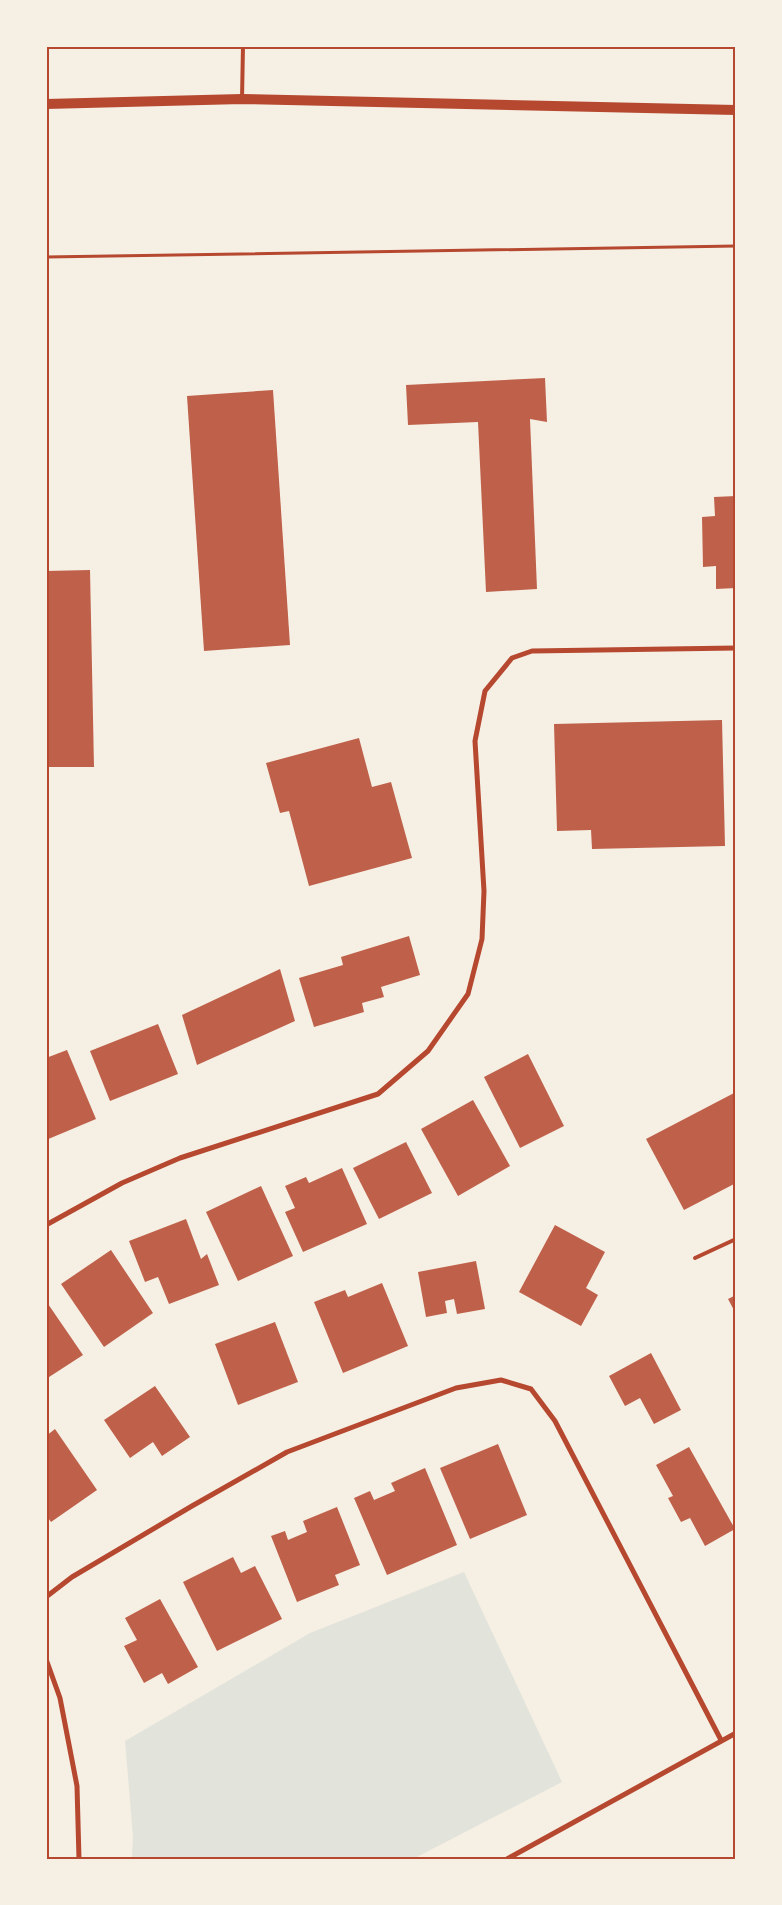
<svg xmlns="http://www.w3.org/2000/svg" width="782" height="1905" font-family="'Alegreya Sans',sans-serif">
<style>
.green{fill:#e2e4dc}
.building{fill:#bf614a}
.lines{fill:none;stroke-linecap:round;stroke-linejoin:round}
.path{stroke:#b5482f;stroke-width:3}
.service{stroke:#b5482f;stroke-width:4}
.minor{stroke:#b5482f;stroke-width:5}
.secondary{stroke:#b5482f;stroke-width:10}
.neatline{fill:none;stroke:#b5482f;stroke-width:2}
</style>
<rect width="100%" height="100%" fill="#f6efe4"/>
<polygon class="green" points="464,1572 562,1782 413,1859 132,1859 133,1837 125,1741 310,1633"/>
<g class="building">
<polygon points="545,378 547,422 530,419 537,589 486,592 478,422 408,425 406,385"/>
<polygon points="273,390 290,645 204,651 187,396"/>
<polygon points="736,496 736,588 716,589 716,566 703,567 702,517 715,516 714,497"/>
<polygon points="90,570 94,767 46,767 46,571"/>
<polygon points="722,720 725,846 592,849 591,830 557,831 554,724"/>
<polygon points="359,738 372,787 391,782 412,858 309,886 289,811 280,813 266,763"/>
<polygon points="409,936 420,975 381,987 384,997 362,1003 364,1012 314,1027 299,978 343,965 341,957"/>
<polygon points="280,969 295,1021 197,1065 182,1015"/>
<polygon points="158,1024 178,1074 110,1101 90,1051"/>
<polygon points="67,1050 96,1119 46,1140 46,1058"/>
<polygon points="528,1054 564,1126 520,1148 484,1077"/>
<polygon points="736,1092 736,1183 684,1210 646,1139"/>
<polygon points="473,1100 510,1166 458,1196 421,1129"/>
<polygon points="406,1142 432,1193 379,1219 353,1168"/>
<polygon points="342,1168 367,1224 303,1252 285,1212 295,1208 285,1186 306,1177 309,1183"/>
<polygon points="261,1186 293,1256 238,1281 206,1212"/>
<polygon points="186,1219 201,1259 207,1254 219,1285 169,1304 158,1277 145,1282 129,1241"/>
<polygon points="555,1225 605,1252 586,1288 598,1295 581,1326 519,1292"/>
<polygon points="111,1250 153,1313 104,1347 61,1284"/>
<polygon points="476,1261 485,1309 457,1314 454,1299 445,1301 447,1313 426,1317 418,1272"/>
<polygon points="382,1283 408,1346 343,1373 314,1302 345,1290 348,1297"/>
<polygon points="736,1295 736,1314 728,1299"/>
<polygon points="46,1301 83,1355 46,1379"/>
<polygon points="275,1322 298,1382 238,1405 215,1344"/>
<polygon points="651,1353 681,1410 654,1424 640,1398 625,1406 609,1376"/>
<polygon points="155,1386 190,1437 162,1456 153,1442 130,1458 104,1420"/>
<polygon points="55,1429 97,1490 51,1522 46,1515 46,1436"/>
<polygon points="498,1444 527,1515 470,1539 440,1468"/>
<polygon points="689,1447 735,1529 705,1546 690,1518 681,1522 668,1498 673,1496 656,1465"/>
<polygon points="425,1468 457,1545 387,1575 354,1498 370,1491 374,1500 395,1491 391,1483"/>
<polygon points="337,1507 360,1565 335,1575 339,1585 297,1602 271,1536 285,1531 288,1540 307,1532 303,1521"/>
<polygon points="233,1557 241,1573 255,1566 282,1619 217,1651 183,1582"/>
<polygon points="160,1599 198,1667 168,1684 162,1673 144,1683 124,1646 137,1640 125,1618"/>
</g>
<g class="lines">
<polyline class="path" points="46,257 736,246"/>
<g class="service">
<polyline points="242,99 243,46"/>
<polyline points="695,1258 736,1239"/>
</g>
<g class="minor">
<polyline points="46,1225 122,1183 180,1158 378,1094 428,1051 468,994 482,939 484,891 475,741 485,691 512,658 532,651 736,648"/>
<polyline points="46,1597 72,1577 192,1506 287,1452 456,1388 501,1380 531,1389 555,1421 721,1740"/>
<polyline points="46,1659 60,1698 77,1786 79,1859"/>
<polyline points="507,1859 736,1733"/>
</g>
<polyline class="secondary" points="46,104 242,99 736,110"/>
</g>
<rect width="782" height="1905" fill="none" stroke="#f6efe4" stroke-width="95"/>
<rect x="48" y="48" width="686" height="1810" class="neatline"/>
</svg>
